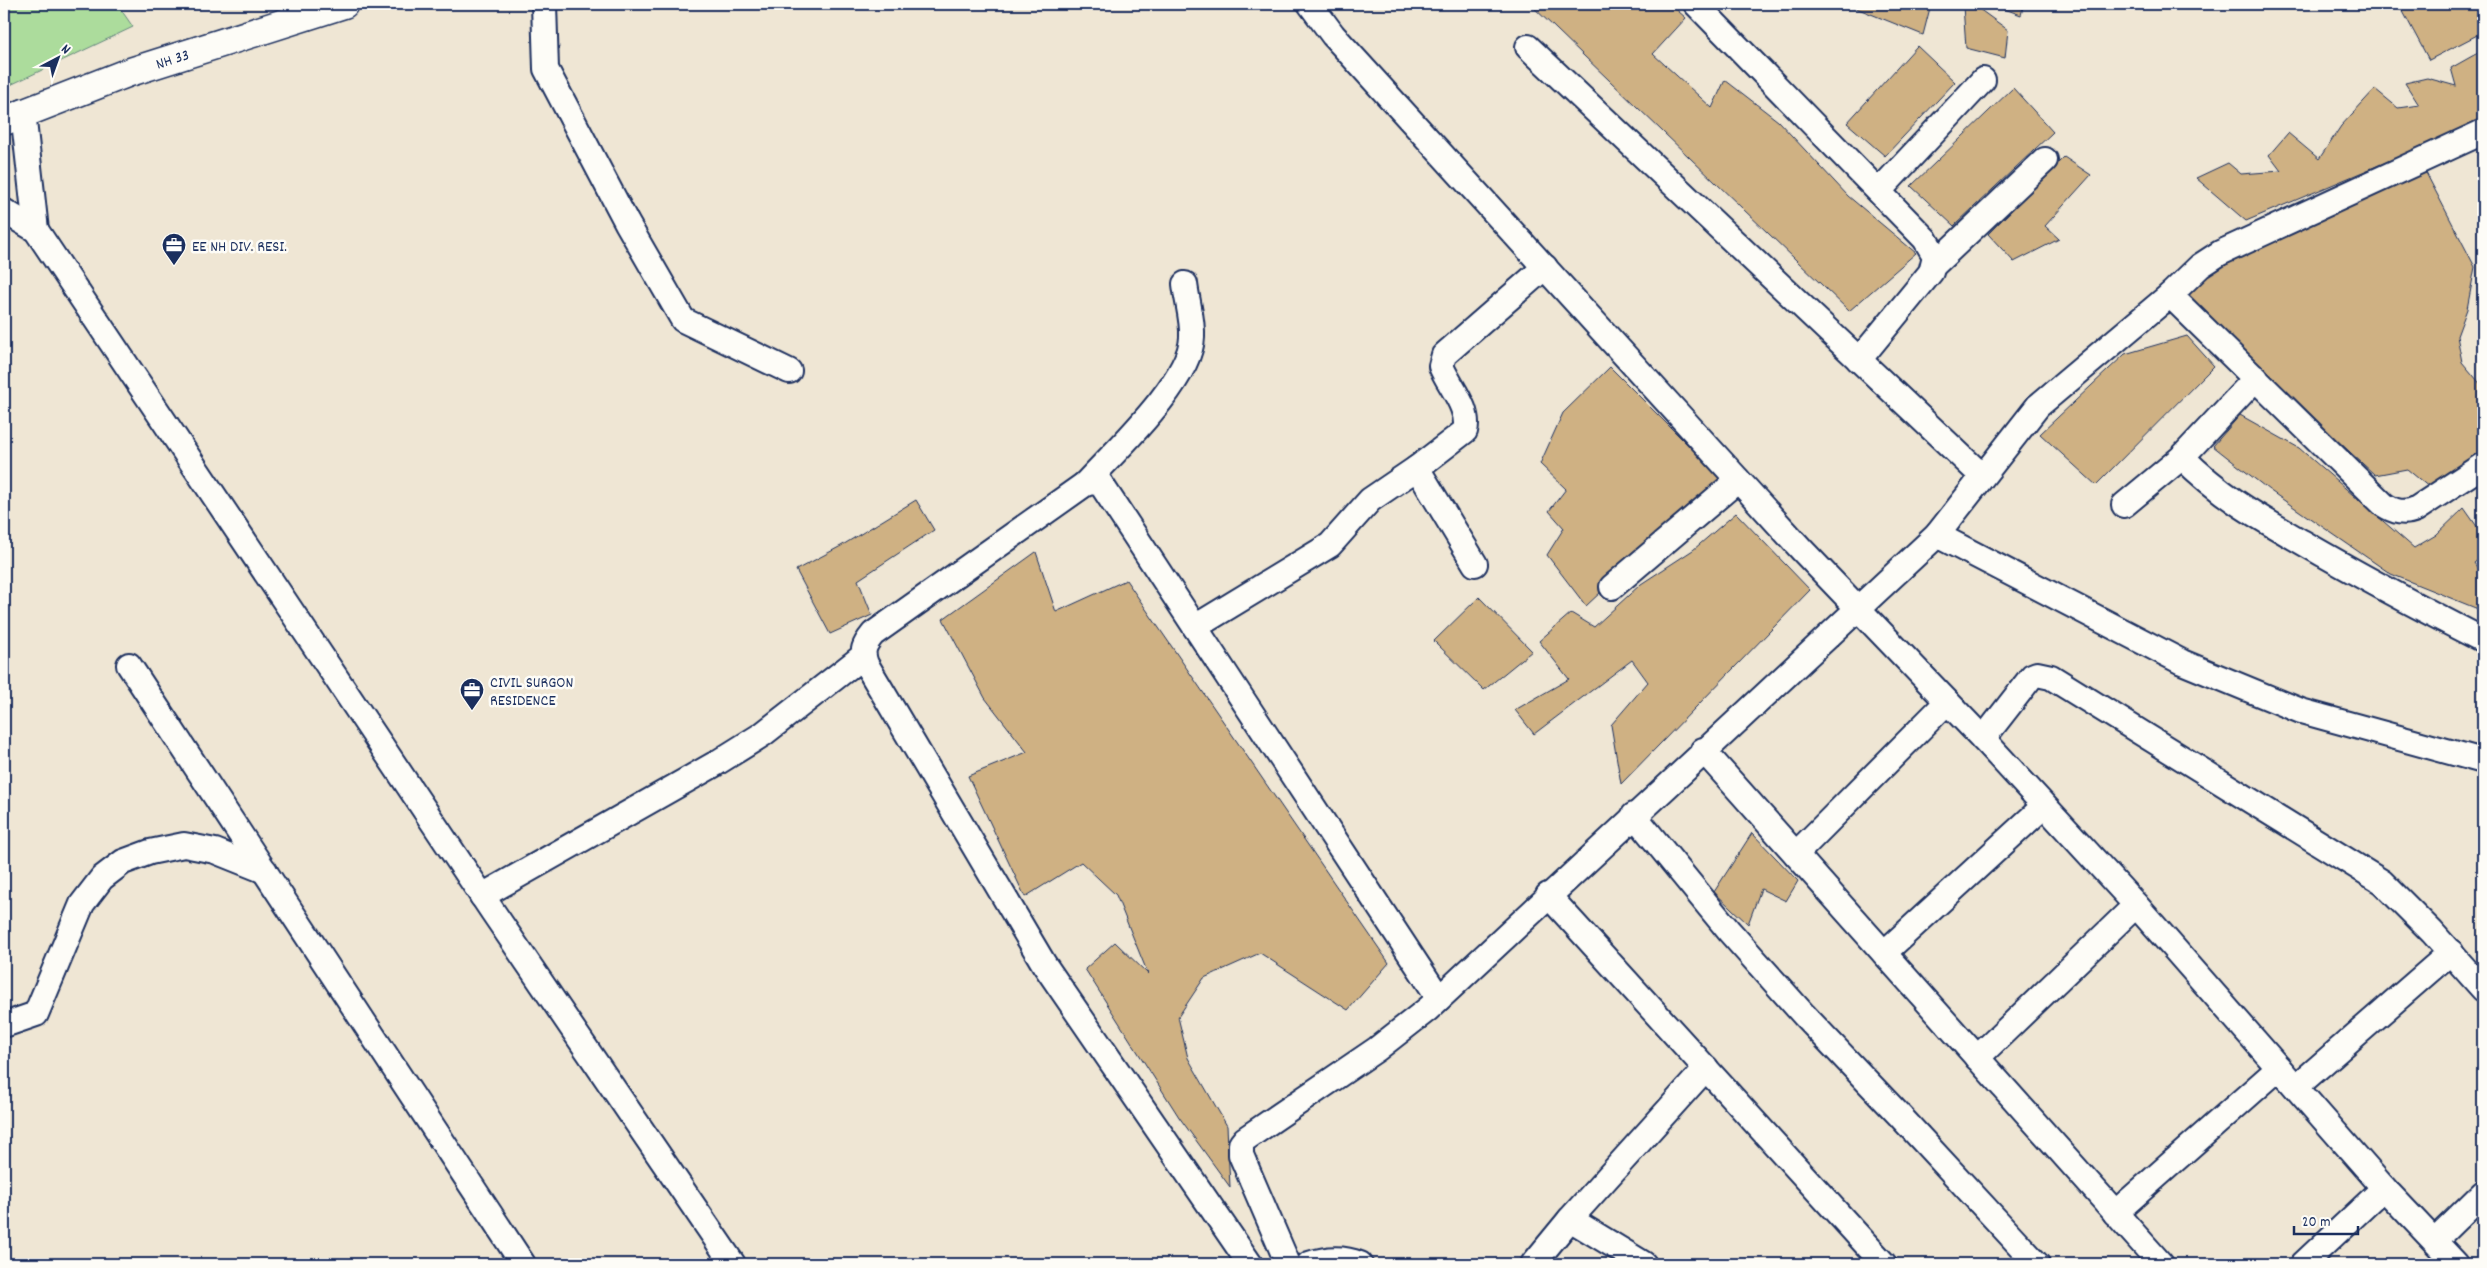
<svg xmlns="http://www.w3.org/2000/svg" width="2487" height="1268" font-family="Dekko,sans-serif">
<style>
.green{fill:#acdc9c;stroke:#64867d}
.building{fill:#cfb183;stroke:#1b2f5e}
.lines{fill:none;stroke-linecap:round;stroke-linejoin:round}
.minor-casing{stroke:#1b2f5e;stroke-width:28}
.major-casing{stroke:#1b2f5e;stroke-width:31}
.minor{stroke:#fdfcf7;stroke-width:24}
.major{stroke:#fdfcf7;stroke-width:28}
.labels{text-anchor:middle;stroke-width:5;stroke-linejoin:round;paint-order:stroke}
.street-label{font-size:16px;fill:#1b2f5e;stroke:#fdfcf7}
.poi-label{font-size:16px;fill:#1b2f5e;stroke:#fdfcf7;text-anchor:start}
</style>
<rect width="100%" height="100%" fill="#efe6d4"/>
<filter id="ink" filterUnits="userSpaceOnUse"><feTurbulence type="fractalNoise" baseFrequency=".02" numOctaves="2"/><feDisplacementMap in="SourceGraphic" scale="10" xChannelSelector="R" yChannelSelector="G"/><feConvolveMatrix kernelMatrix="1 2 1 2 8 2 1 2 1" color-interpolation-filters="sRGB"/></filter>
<g filter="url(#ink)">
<polygon class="green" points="4,4 117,4 133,27 4,88"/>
<g class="building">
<polygon points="1530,4 1670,4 1686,18 1653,54 1712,108 1725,80 1778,121 1848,196 1916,253 1849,311"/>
<polygon points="1846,4 1931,4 1923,35"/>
<polygon points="1991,4 2024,4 2021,15"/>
<polygon points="2399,4 2483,4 2483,32 2429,60"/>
<polygon points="1963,6 1975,6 2008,30 2005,58 1966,48"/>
<polygon points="1917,46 1955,82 1885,156 1847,123"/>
<polygon points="2483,50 2483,120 2453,134 2246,221 2196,178 2228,163 2241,174 2281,171 2269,155 2288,133 2319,159 2341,126 2375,89 2398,108 2419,105 2405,83 2427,78 2456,86 2451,68"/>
<polygon points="2013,88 2053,132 1954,226 1911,186"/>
<polygon points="2064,157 2091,175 2045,226 2059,239 2014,262 1988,234"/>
<polygon points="2423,167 2475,267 2467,309 2457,336 2462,362 2483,387 2483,451 2430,488 2407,469 2375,475 2181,297 2210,267"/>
<polygon points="2187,336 2214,366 2096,485 2040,434 2125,354"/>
<polygon points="1610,367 1722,479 1586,606 1547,555 1564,528 1549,511 1566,489 1540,464 1563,413"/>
<polygon points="2240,415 2299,448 2414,548 2436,535 2464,508 2483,535 2483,556 2474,563 2483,576 2483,611 2391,574 2269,490 2213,446"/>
<polygon points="916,500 934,530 858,580 872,615 830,634 796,570 841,546"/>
<polygon points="1736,513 1810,590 1621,784 1611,725 1648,682 1632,660 1534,734 1515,710 1569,679 1539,641 1571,613 1594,627 1641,584 1693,550"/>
<polygon points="1036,552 1056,612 1126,580 1389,963 1348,1010 1260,953 1204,978 1178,1017 1188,1058 1227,1126 1230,1187 1179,1117 1085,969 1115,942 1148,974 1116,895 1081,862 1025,897 968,776 1027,752 985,698 943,619"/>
<polygon points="1479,597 1532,651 1484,690 1434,641"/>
<polygon points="1752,833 1798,881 1786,901 1761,889 1748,924 1714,892"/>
</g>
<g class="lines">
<defs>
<g id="minor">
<polyline points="544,4 546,69 627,223 683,320 789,371"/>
<polyline points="1310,4 1333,35 1802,550 1983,739 2136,905 2384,1188 2456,1264"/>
<polyline points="1696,4 1925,239 1935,256 1931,272 1859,360"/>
<polyline points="1528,47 1981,475"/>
<polyline points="23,112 36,230"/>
<polyline points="1879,191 1983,80"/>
<polyline points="4,211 36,230 493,912 733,1264"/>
<polyline points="1935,264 2045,160"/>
<polyline points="2170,295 2200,266 2220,253 2483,132"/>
<path d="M2256 378 2182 457C2221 496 2255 515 2302 542 2362 577 2422 609 2483 640"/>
<polyline points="1417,468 1475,564"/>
<path d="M1085 484C1114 452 1191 381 1192 337 1193 320 1187 301 1185 284"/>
<polyline points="2124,505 2182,457"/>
<polyline points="1937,535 2182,662 2301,711 2483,761"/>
<polyline points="1612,587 1738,480"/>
<path d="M1195 627 1330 545 1370 500 1417 468 1465 431C1471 409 1449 386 1441 366L1444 355 1545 267"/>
<polyline points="129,665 523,1264"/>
<polyline points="1983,739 2032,676 2037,674 2051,677 2382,882 2432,932 2483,989"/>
<polyline points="1703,750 2161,1264"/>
<polyline points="1634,815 1729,931 1804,1015 1901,1117 2037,1264"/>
<polyline points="1796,854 1947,702"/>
<polyline points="1548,895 1884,1264"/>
<polyline points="482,896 715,764 763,734 863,656"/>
<polyline points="1884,953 2044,806"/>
<polyline points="4,1025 36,1014 82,904 102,878 123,862 150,852 184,845 215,851 265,871"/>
<polyline points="1977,1058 2136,905"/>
<polyline points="2296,1087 2451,952"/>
<polyline points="2115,1213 2279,1068"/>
<polyline points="1570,1219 1706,1068"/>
<polyline points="2435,1240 2483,1193"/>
<path d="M1250 1264 1044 964 866 664C861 651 864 645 873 634L1085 484 1091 482 1101 484 1439 998"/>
<path d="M1288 1264 1241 1155V1144L1245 1139 1377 1049 1428 1009 1937 535 2038 406 2170 295 2384 505C2395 512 2404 514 2416 509L2483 465"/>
<path d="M1309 1264C1326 1258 1343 1257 1360 1264"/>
<polyline points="1533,1264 1570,1219 1644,1264"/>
<polyline points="2303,1264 2384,1188"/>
</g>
<polyline id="major" points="4,121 127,73 344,4"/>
</defs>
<use href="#minor" class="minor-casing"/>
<use href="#major" class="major-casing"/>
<use href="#minor" class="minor"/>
<use href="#major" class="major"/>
</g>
</g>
<defs>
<symbol id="office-pin" viewBox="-11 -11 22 30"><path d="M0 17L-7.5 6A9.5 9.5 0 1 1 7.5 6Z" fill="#1b2f5e" stroke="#fdfcf7"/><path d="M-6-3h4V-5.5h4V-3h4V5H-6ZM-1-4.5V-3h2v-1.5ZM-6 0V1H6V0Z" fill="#fff"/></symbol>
</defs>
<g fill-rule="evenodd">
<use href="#office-pin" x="160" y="231" width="28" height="38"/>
<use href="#office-pin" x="458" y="676" width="28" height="38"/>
</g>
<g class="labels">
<g class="street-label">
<text transform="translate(172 58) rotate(-18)" y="6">NH 33</text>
</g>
<g class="poi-label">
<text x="192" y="251">EE NH DIV. RESI.</text>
<text x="490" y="687">CIVIL SURGON<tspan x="490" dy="18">RESIDENCE</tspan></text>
</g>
</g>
<rect width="2487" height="1268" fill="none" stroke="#fdfcf7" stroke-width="20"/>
<rect x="10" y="10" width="2467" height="1248" fill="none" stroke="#1b2f5e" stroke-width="2" filter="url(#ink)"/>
<g transform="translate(58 58) rotate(41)" stroke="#fdfcf7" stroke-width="4" paint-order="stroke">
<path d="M0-4L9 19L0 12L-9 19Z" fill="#1b2f5e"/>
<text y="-8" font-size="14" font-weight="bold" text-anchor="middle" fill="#1b2f5e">N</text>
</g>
<path d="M2294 1226v8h64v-8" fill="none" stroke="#1b2f5e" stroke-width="2.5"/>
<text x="2302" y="1226" font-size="15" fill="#1b2f5e" stroke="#fdfcf7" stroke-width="4" paint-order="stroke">20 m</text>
</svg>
